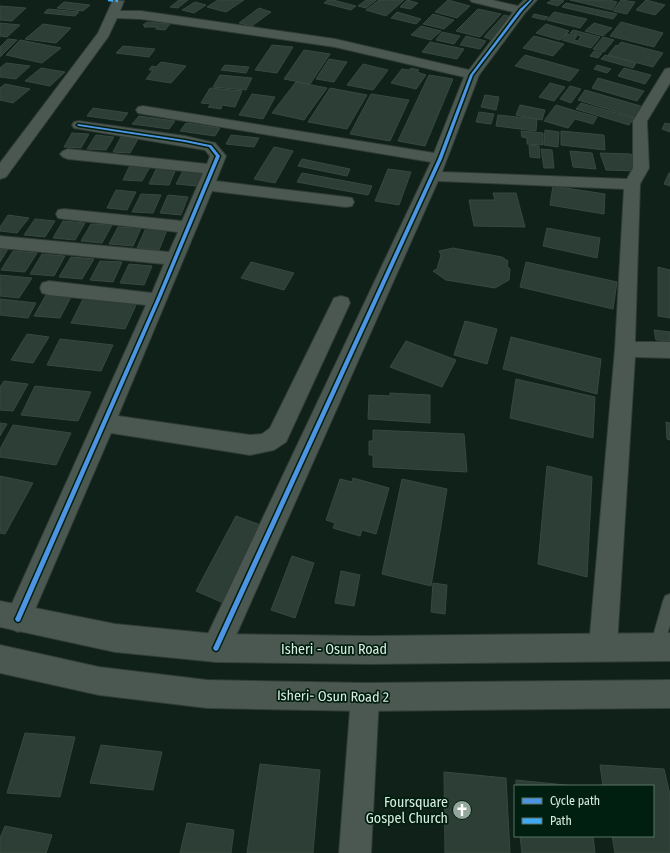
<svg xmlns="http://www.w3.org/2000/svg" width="670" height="853" font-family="'Fira Sans Condensed',sans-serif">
	<rect width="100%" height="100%" fill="#0f2118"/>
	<!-- building -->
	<g fill="#2c3e35" stroke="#394840">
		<path d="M179,0H188L178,8L170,7Z"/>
		<path d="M218,0H244L226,12L207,7Z"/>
		<path d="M328,0H333L356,6L351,10L324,3Z"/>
		<path d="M366,0H376L366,8L358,6Z"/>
		<path d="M379,0H404L386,16L366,10Z"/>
		<path d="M407,0L418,3L411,9L400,7Z"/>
		<path d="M448,0L470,6L457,18L435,12Z"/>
		<path d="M552,0H560L564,1L558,6L547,3Z"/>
		<path d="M570,0H609L617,2L612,10Z"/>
		<path d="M621,0L635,2L627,14L613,11Z"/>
		<path d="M646,0L665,5L655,15L636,10Z"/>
		<path d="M64,2L90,5L83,11L57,8Z"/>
		<path d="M195,2L206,5L194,13L182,10Z"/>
		<path d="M566,3L617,14L613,19L562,7Z"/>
		<path d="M0,6L26,8L12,21L0,20Z"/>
		<path d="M259,8L271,12L252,26L239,23Z"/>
		<path d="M48,9L79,12L75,16L44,13Z"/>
		<path d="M478,9L501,14L480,37L456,31Z"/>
		<path d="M397,12L421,19L416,24L391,18Z"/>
		<path d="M554,12L587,19L580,28L547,20Z"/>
		<path d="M433,14L454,20L444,29L423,24Z"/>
		<path d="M534,14L548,17L545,20L532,17Z"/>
		<path d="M504,15L512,17L492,40L484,37Z"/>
		<path d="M147,22L170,24L165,30L156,29L157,27H144L146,26L143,25Z"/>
		<path d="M621,22L663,33L654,47L610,36Z"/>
		<path d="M0,23L20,25L7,37L0,36Z"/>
		<path d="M594,23L612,28L603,36L585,31Z"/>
		<path d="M43,24L71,28L56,43L25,39Z"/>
		<path d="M546,24L569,31L560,40L536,33Z"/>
		<path d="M421,26L441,31L431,40L411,35Z"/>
		<path d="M573,30L600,37L591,48L562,40L567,34L577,36L574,40L578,41L581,36L570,33Z"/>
		<path d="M442,32L460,36L454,44L436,40Z"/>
		<path d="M466,36L486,41L480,49L460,45Z"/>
		<path d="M534,36L564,44L553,56L523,48Z"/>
		<path d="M603,37L614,40L604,52L593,49Z"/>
		<path d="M8,39L17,40L0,57V47Z"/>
		<path d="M20,40L61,48L42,63L6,55Z"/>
		<path d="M430,42L464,49L457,59L422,52Z"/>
		<path d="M621,42L663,53L653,67L608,55L616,45L618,46Z"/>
		<path d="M272,45L293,47L277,73L255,70Z"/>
		<path d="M123,46L155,49L149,57L116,53Z"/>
		<path d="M304,50L330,54L310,84L284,79Z"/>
		<path d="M594,51L602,53L598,58L590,56Z"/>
		<path d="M525,55L579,70L570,81L515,66Z"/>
		<path d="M605,55L636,63L633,68L601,59Z"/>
		<path d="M329,59L347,62L334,82L316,79Z"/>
		<path d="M161,62L186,66L171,83L146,79L153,70H149L152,66L156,67Z"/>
		<path d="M6,63L30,66L16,79L0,77V68Z"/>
		<path d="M363,64L388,70L373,90L347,85Z"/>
		<path d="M225,65L249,67L246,73L221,70Z"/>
		<path d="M597,65L611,69L607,73L594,69Z"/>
		<path d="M41,68L65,72L50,86L25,81Z"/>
		<path d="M411,68L419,70L417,72L426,75L416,89L391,83L402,69L409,70Z"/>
		<path d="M624,68L651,75L645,84L618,76Z"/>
		<path d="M220,75L252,78L246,90L213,87Z"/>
		<path d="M429,75L453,79L425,146L398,141Z"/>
		<path d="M598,78L644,91L637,101L592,88Z"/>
		<path d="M296,82L327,88L304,120L272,113Z"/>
		<path d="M550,83L565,87L554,101L539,97Z"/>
		<path d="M5,84L30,89L13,103L0,100V88Z"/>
		<path d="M570,86L581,89L571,103L560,99Z"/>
		<path d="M210,88L242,91L235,107L222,105L221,109L208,107L211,104L201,103Z"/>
		<path d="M330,88L367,95L347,129L308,122Z"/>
		<path d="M585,90L644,107L637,118L578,100Z"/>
		<path d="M252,94L275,97L263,119L239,115Z"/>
		<path d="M371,94L409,100L390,141L350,134Z"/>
		<path d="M485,95L499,97L496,110L481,107Z"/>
		<path d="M581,103L634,118L629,125L576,109Z"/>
		<path d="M520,105L545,110L542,120L516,115Z"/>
		<path d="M556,105L579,112L597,117L593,124L575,119L568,128L544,121Z"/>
		<path d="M93,108L128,113L122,121L87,116Z"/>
		<path d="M479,112L494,114L491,124L476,122Z"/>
		<path d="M498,115L537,119L536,131L496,126Z"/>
		<path d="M139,116L175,121L169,129L132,124Z"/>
		<path d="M186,123L220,128L215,136L180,131Z"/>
		<path d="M665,123L670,124V132L662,129Z"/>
		<path d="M545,130L559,132L558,147L544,145Z"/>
		<path d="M521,131L543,133V145L527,144V138L522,137Z"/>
		<path d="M561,131L604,135L605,150L561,145Z"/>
		<path d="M72,133L89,134L81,148L64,147Z"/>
		<path d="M96,135L114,137L106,150L87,149Z"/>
		<path d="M231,135L259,138L254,147L226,144Z"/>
		<path d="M121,137L138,139L130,153L113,152Z"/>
		<path d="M529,145L539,146L540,158L530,157Z"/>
		<path d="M274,147L293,151L275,183L254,179Z"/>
		<path d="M541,149L552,150L554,168H544Z"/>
		<path d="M570,151L592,153L596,169L573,167Z"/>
		<path d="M600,153L631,154L638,171L606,170Z"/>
		<path d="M302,159L350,169L347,176L298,166Z"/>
		<path d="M131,163L151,165L142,181L123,180Z"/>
		<path d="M157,167L176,169L169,185L149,184Z"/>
		<path d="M184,169L204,171L197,186L176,184Z"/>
		<path d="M388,169L411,172L399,205L375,201Z"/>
		<path d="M302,173L372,186L368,195L297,182Z"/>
		<path d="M669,173H670V186L664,184Z"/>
		<path d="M553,186L605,194L604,214L550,205Z"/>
		<path d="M116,190L136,192L127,210L107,208Z"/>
		<path d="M493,193H516L525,227L474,226L469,200H495Z"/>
		<path d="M141,194L161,195L153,213L132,212Z"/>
		<path d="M168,195L188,197L181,215L160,213Z"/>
		<path d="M8,215L29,218L17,233L0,231V227Z"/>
		<path d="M35,219L55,221L45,237L24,235Z"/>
		<path d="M63,221L85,223L75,240L53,238Z"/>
		<path d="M91,224L112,225L102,243L81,241Z"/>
		<path d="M118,227L141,228L133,246L109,244Z"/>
		<path d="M146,228L167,230L159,250L137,248Z"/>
		<path d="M547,228L600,238L597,258L543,246Z"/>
		<path d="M453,248L502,257L508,261L507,266L510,269L509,280L495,288L446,280L433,271L437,269L441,255L439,251Z"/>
		<path d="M0,249H8L0,262Z"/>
		<path d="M13,251L37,253L25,272L1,270Z"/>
		<path d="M42,254L65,256L54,276L30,274Z"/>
		<path d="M71,257L94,259L82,279L59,277Z"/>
		<path d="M100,261L122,262L113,282L90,280Z"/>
		<path d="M251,262L294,273L284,290L241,278Z"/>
		<path d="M526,262L617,282L613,309L520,287Z"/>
		<path d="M129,264L152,266L144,285L120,283Z"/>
		<path d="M658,267L670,270V318L658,316Z"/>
		<path d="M0,275L32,278L19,298L0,296Z"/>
		<path d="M47,293L72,295L60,318L34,316Z"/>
		<path d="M84,297L137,303L125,329L71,323Z"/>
		<path d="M0,299L36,303L28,318L0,315Z"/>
		<path d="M465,321L497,329L487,364L454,355Z"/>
		<path d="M654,330L670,332V341L656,340Z"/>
		<path d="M27,334L49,337L33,363L11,360Z"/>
		<path d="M511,337L601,359L597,394L503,369Z"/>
		<path d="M60,339L113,345L101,371L47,365Z"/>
		<path d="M406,341L456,360L442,387L390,367Z"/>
		<path d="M516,379L595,397L593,438L510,418Z"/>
		<path d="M4,381L28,384L13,411L0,410V387Z"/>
		<path d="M35,386L91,392L78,421L21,415Z"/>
		<path d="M390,393L430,395V423L368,419L369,395L390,396Z"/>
		<path d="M666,422L670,423V440L667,439Z"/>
		<path d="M0,423L7,424L0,436Z"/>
		<path d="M13,425L71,433L56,465L0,457V449Z"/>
		<path d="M373,430L464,434L467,472L373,467V455H369V441H373Z"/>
		<path d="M547,466L592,477L587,577L538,564Z"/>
		<path d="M0,476L33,483L5,534L0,533Z"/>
		<path d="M353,478L389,488L376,534L362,530L360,536L333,528L335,523L326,520L340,479L352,482Z"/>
		<path d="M402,479L447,489L431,586L382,574Z"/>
		<path d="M236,516L266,527L228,605L196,591Z"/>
		<path d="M292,556L314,563L295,618L271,610Z"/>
		<path d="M341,571L360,575L354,606L335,603Z"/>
		<path d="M433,583L447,585L445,614L431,612Z"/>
		<path d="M25,733L75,737L60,797L7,793Z"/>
		<path d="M101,745L162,752L153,790L90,783Z"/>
		<path d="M260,764L320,770L313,853H247Z"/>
		<path d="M600,765L664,769L670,795V853H615L612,836H653V786H603Z"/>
		<path d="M444,772L506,778L510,853H445Z"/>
		<path d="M516,780L575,786H516Z"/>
		<path d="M187,823L234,830L231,853H180Z"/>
		<path d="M5,826L52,835L46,853H0V838Z"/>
		<path d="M520,836H593L595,853H522Z"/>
	</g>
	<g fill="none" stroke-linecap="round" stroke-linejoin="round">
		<defs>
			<path id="lane" d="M670,594V625L662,652L657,654L652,652L650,647L663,601L665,596Z"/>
			<g id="street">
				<path d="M113,0L124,1L120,11H141L335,39L469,70L513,12L472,2L470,0H492L518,6L524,0H537L525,13L479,75L442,172L627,179L633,168V121L665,69L670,68V83L647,121L649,168L640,184L635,342H670V358L635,357L617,646L613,656L603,660L593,656L589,646L615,349L624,189L438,181L226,658L216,662L206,658L202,648L206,638L431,162L143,114L138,113L136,110L138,107L143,106L434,153L464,77L335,47L141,19L117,18L108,37L6,177L0,179V163L98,33Z"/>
				<path d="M79,121L185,136L215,143L226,156L216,181L346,197L352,198L354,202L352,206L346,207L212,191L118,416L250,435L262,434L270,428L334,298L341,296L348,298L350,303L286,442L274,450L250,455L111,433L27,628L18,632L9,628L5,619L146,305L49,295L42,293L40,288L42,283L49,281L152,293L164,264L0,248V236L169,252L178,232L64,219L58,218L56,214L58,210L64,209L182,221L203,173L68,159L63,157L60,154L63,151L68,149L207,164L210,156L205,150L74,128L72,125L74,122Z"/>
				<path d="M365,683L375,687L379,697L371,853H339L351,697L355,687Z"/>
			</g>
			<g id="secondary">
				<path d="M0,601L115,624L216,634L369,636L670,633V661L369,664L216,662L115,652L0,627Z"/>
				<path d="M0,645L99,667L207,680L365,683L670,680V708L365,711L207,708L99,695L0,673Z"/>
			</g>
		</defs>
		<!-- lane casing -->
		<use href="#lane" stroke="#303c35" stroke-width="2"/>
		<!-- street casing -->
		<use href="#street" stroke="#303c35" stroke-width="2"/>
		<!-- secondary casing -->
		<use href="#secondary" stroke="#303c35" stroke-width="2"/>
		<!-- lane -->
		<use href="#lane" fill="#4b5751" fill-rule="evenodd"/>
		<!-- street -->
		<use href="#street" fill="#4b5751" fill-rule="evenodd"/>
		<!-- secondary -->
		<use href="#secondary" fill="#4b5751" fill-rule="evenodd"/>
		<!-- quiet -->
		<path stroke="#3fa9f5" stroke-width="2.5" stroke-dasharray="5 2.5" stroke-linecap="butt" d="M108,0L118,1"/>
		<defs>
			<g id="cycleway">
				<path d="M530,0H532L522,11L473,75L442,159L218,650L216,651L214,650L213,648L214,646L438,159L470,75L520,9Z"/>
				<path d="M78,124L185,140L210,145H211L220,156L160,300L20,621L18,622L16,621L15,619L16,617L156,300L216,156L209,147L185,142L79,126L77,125Z"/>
			</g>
		</defs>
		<!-- cycleway casing -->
		<use href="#cycleway" stroke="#001f10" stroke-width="3"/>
		<!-- cycleway -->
		<use href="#cycleway" fill="#4d94e3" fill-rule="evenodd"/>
	</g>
	<!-- icons -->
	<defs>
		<symbol id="church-disc" viewBox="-11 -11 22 22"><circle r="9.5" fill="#94a69c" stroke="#001f10"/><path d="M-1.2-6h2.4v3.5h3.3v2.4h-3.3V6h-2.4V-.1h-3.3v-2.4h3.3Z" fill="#fff"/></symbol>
	</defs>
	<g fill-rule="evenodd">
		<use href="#church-disc" x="451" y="799" width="22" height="22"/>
	</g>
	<g text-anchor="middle" stroke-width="3.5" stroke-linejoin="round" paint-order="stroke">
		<!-- near-street labels -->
		<g font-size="14" fill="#dceee3" stroke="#001f10">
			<text x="334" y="654">Isheri - Osun Road</text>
			<text transform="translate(333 696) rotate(1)" y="5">Isheri- Osun Road 2</text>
		</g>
		<!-- near-poi labels -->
		<g font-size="14" fill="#dceee3" stroke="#001f10" text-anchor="end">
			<text x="448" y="807">Foursquare<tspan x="448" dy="16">Gospel Church</tspan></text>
		</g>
	</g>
	<!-- legend -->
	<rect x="514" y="785" width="140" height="52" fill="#001f10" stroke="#587264"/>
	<rect x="522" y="798" width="20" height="6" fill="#4d94e3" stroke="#587264"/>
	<text x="550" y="805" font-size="12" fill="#dceee3">Cycle path</text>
	<rect x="522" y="818" width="20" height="6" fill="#3fa9f5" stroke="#587264"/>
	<text x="550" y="825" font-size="12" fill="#dceee3">Path</text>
</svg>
